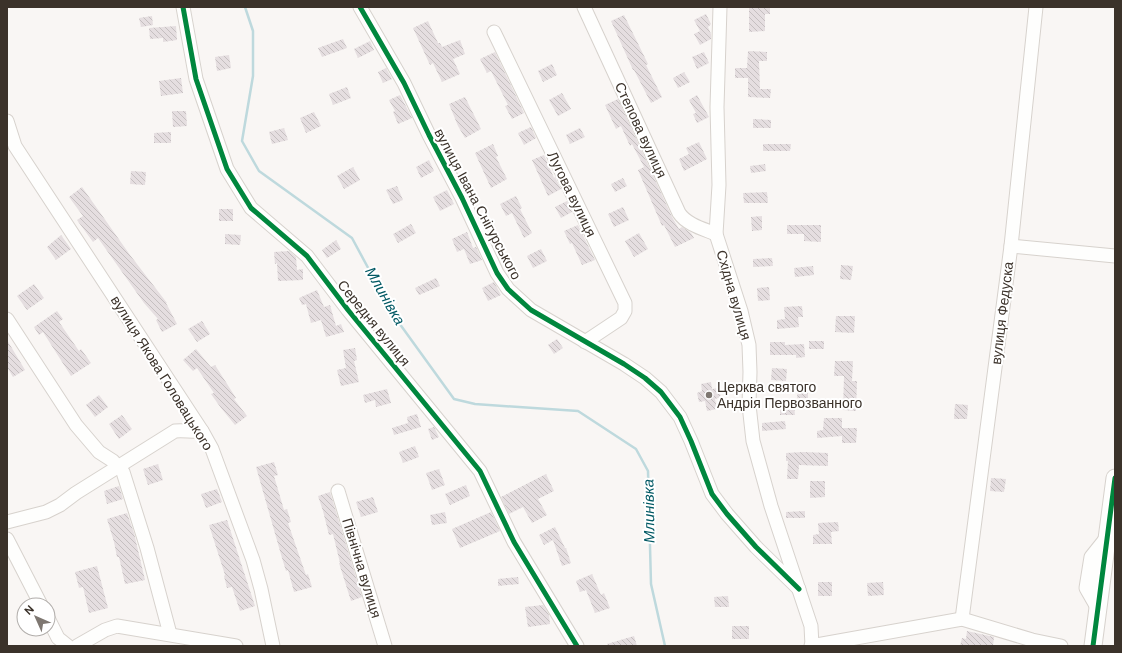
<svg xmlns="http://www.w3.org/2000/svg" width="1122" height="653" font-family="'DM Sans',sans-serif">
	<defs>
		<pattern id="building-back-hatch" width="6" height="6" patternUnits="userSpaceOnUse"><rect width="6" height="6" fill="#e5dee0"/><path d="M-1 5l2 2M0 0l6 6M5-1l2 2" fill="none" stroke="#c5bfc0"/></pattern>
	</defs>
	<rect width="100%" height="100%" fill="#f9f6f4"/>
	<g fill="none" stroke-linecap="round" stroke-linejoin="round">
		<!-- stream -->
		<path stroke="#bed9dd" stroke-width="2.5" d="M245,7L253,31V76L242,141L259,171L352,238L394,316L454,399L475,404L578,411L636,449L648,471L651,584L665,646"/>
	</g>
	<!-- building -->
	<g fill="url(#building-back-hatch)">
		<path d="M749,7H770V14H765V31L749,32Z"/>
		<path d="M706,14L711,24L708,27L711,34V39L700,45L694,34L700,31L694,20Z"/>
		<path d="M624,15L648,64L646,65L662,97L651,103L634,70H633L611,21Z"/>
		<path d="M152,16L153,25L141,27L139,18Z"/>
		<path d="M428,21L438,43H440L442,47L460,40L465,54L453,59L460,74L442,82L433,63L430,65L413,28Z"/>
		<path d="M176,26L177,40L163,42V38L150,39L149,28Z"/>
		<path d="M343,39L347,48L322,57L318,48Z"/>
		<path d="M370,41L374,50L358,58L354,49Z"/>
		<path d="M748,51L767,52V61H759L760,89H771L770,98L748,97V78H735V68H747Z"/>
		<path d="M495,52L524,113L512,119L505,106L508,105L491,71L487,73L480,59Z"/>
		<path d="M704,52L709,63L697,69L692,57Z"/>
		<path d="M229,55L231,68L217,71L215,57Z"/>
		<path d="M552,64L557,75L543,82L538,71Z"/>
		<path d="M386,68L392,79L383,83L378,72Z"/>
		<path d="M684,72L690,82L678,88L673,78Z"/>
		<path d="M181,78L183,93L161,96L159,81Z"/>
		<path d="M347,87L351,98L333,105L329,94Z"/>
		<path d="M562,93L571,109L558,116L549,100Z"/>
		<path d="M400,95L412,118L398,124L393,112L395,111L389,100Z"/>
		<path d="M697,95L709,117L697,123L693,114L696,113L689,100Z"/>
		<path d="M465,97L481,129L465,138L458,126L449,104Z"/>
		<path d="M618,99L672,217L679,229L682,227L691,233L694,238L675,247L664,225L662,226L638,170L644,167L632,144L630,146L621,126L616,129L605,105Z"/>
		<path d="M172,111H186L187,126L173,127Z"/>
		<path d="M314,112L321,126L306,133L300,118Z"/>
		<path d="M753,119L771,120V128H753Z"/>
		<path d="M531,127L536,138L524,145L518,133Z"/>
		<path d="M284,128L288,140L272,144L269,132Z"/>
		<path d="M580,128L585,137L570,144L566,135Z"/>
		<path d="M171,132V143H154V133Z"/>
		<path d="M699,142L707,159L684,171L679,159L689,154L686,148Z"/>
		<path d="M493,144L498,156L496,157L507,179L491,188L475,153Z"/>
		<path d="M763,144H791L790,151H763Z"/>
		<path d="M544,155L554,178L555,177L561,189L548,196L532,160Z"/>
		<path d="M429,160L434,171L421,178L416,167Z"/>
		<path d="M765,164L766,171L751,173L750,166Z"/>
		<path d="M353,167L360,180L344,189L337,176Z"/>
		<path d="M131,171L146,172L145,185L130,184Z"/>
		<path d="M623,178L627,186L615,192L611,184Z"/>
		<path d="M397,186L403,200L393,204L386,190Z"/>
		<path d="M82,187L130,255L167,303H166L177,324L162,332L156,320L158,319L144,303L98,238L93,242L77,220L83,216L69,197Z"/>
		<path d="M447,190L454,204L440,211L433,197Z"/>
		<path d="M767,192L768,203H744L743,193Z"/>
		<path d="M516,196L522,208L520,209L532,233L524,238L512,213L506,216L500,204Z"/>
		<path d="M567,201L572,212L561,218L555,207Z"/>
		<path d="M623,207L629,220L614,227L608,214Z"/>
		<rect x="219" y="209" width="14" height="12"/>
		<path d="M762,216V230L752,231L751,217Z"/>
		<path d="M411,224L416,233L398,243L393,234Z"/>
		<path d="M578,225L595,260L582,265L572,243L570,244L564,231Z"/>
		<path d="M787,225H821V242L804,241V234H787Z"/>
		<path d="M467,232L473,248L476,247L482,260L470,264L464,249L457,252L452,239Z"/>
		<path d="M639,233L648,249L634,257L625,241Z"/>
		<path d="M225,234L241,235L240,245L225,244Z"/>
		<path d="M61,235L71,249L56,260L47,247Z"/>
		<path d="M336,240L341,249L327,258L322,250Z"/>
		<path d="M541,249L547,261L533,268L527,256Z"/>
		<path d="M289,251L296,257L297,270L303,269V280L278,281L277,263L275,264L274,252Z"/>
		<path d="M772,258L773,266L753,267V259Z"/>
		<path d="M841,265L853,266L851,280L840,279Z"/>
		<path d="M813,266L814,275L795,277L794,268Z"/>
		<path d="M436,278L440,286L419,295L415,288Z"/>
		<path d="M494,282L501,295L488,301L482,288Z"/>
		<path d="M34,284L44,298L27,310L17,296Z"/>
		<path d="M769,287L770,300L758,301L757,288Z"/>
		<path d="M317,290L324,307L330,305L336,326L341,324L344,332L326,337L321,320L311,323L306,304L302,305L299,298Z"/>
		<path d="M802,306L803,317H798L799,327L777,329V320L785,319L784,307Z"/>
		<path d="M57,311L63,319L59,322L79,351L81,349L91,363L71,376L43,332L39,335L34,327Z"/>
		<path d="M836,316H855L854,333L835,332Z"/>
		<path d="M202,321L210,334L197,342L188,329Z"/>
		<path d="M557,339L563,348L554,354L548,345Z"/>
		<path d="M7,340L25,370L13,377L7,367Z"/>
		<rect x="809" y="341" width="15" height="8"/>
		<path d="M770,342H785V345L804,344L805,357L796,358V355H770Z"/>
		<path d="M355,348L357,360L354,361L359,382L341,386L337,370L346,368L343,350Z"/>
		<path d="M196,349L211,367L215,365L236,398L234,399L247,416L235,425L221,408L211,394L214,393L197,368L193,371L183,360Z"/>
		<path d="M835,361H853L852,381H857L856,411L843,410L844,376H834Z"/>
		<path d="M772,368L787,369L786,381L771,380Z"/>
		<path d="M711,382L712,389L718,388L721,397L715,399L717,409L707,411L705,401L699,402L697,393L702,391L701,384Z"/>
		<path d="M798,387H808V398H797Z"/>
		<path d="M387,389L391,403L376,407L375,400L365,403L363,395Z"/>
		<path d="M99,395L108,407L95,417L86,405Z"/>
		<path d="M955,404L968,405L967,419H954Z"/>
		<path d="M780,406H794L795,415H780Z"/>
		<path d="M417,414L421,427L394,435L392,428L408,423L407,417Z"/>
		<path d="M122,415L132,429L119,439L109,424Z"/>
		<path d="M824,418H842V428H857L856,443H842V436L817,438V431L823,430Z"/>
		<path d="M785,421L786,429L762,431V423Z"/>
		<path d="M434,427L439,437L432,440L428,429Z"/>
		<path d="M415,446L419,457L403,463L399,452Z"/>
		<path d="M803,452L828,453V466L799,465L798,479H787L788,461H786V453Z"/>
		<path d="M274,462L278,475L274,476L284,510L287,509L291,522L288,523L298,552L306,575L308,574L312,587L294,592L288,570L286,571L282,558L256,467Z"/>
		<path d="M158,464L163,480L148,485L143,469Z"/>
		<path d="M439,469L445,485L432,490L426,473Z"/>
		<path d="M546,474L554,491L538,499L547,515L532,523L523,507L509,514L501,497Z"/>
		<path d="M991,478L1006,479L1004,492L990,491Z"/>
		<path d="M810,481H825V497L810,498Z"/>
		<path d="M466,485L470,496L450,505L445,494Z"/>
		<path d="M119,486L123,499L107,504L104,491Z"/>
		<path d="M217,489L222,502L206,508L201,494Z"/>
		<path d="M330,492L362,597L351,601L339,563H340L333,534L329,535L323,511L318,496Z"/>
		<path d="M373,497L378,512L361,517L356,502Z"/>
		<path d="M805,511V518H786V512Z"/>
		<path d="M445,512L447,523L432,525L430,515Z"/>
		<path d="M491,512L500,531L460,548L452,529Z"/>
		<path d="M127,513L134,533L145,580L125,584L119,557H117L114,542L107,519Z"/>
		<path d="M227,520L255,606L240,611L232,587L227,588L224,576L225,575L209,525Z"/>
		<path d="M838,522L839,531L831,532L832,544H813V535L819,534L818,523Z"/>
		<path d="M555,527L565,548H566L571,563L562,566L553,540L544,545L539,535Z"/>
		<path d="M97,566L108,608L89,613L83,587L79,588L75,572Z"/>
		<path d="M592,574L601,595L604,593L610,608L595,613L586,590L580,592L576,581Z"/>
		<path d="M518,577L519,584L498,586V579Z"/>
		<rect x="818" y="582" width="14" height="14"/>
		<path d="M883,582L884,595L868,596L867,583Z"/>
		<path d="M728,596L729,607H715L714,597Z"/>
		<path d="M543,605L549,615L550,624L528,627L525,607Z"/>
		<rect x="732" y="626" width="17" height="13"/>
		<path d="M967,631L994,637L993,646H960L962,638L966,639Z"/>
		<path d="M634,636L637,646H608L607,644Z"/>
	</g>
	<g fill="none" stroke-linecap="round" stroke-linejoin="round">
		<defs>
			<g id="minor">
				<path d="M183,7L196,79L227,169L251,208L307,256L348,310L480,471L514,542L577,646"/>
				<path d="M360,7L404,83L429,135L462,198L497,273L508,289L531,310L624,364L645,378L661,392L680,417L691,441L712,494L727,514L756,547L799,589"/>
				<path d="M584,7L679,213C687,225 704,229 716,234"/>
				<path d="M720,7L717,107L719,185L716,234L741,311L749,345L750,372L749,405L753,441L771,506L811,626L812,646"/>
				<path d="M494,32L625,303V311L621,318L585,342"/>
				<path d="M7,121L15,146L202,431L212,449L253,560L261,589L273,646"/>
				<path d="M1011,246L1115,256"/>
				<path d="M7,319L76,425L99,452L113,461L123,472L147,548L170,634"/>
				<path d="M338,491L385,646"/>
				<path d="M7,522L46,512L60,505L76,493L175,431C184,430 192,432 202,431"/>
				<path d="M7,539L41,605"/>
				<path d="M1098,609L1086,588L1091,557L1107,537"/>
				<path d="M48,618L58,638L68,646"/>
				<path d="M962,619L1011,246L1036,7"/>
				<path d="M77,646L105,630L117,626L236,646"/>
				<path d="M811,646L962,619L1032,640L1061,646"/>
			</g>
			<path id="major" d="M1093,646L1115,478"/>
		</defs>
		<!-- minor casing -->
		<use href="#minor" stroke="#d7d2cd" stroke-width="15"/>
		<!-- major casing -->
		<use href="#major" stroke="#d7d2cd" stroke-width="19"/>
		<!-- minor -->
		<use href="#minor" stroke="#fefefd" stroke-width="13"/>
		<!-- major -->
		<use href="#major" stroke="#fefefd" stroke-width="17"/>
		<defs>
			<g id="cycleway">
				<path d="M183,7L196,79L227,169L251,208L307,256L348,310L480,471L514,542L577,646"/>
				<path d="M360,7L404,83L429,135L462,198L497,273L508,289L531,310L624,364L645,378L661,392L680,417L691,441L712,494L727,514L756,547L799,589"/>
				<path d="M1093,646L1115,478"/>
			</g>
		</defs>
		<!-- cycleway casing -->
		<use href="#cycleway" stroke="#fff" stroke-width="8"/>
		<!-- cycleway -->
		<use href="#cycleway" stroke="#00873e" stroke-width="5"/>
	</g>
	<!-- markers -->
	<circle fill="#7e7771" stroke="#fff" stroke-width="1.5" cx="709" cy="395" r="4"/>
	<g text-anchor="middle" stroke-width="4" stroke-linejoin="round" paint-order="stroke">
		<!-- street labels -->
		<g font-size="14" fill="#3b322a" stroke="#fff">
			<text transform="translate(641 130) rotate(65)" y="5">Степова вулиця</text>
			<text transform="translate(572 194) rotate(64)" y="5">Лугова вулиця</text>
			<text transform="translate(478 204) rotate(62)" y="5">вулиця Івана Снігурського</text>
			<text transform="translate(734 295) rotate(74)" y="5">Східна вулиця</text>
			<text transform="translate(1002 313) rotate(-83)" y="5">вулиця Федуска</text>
			<text transform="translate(374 323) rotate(51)" y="5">Середня вулиця</text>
			<text transform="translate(162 373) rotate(58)" y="5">вулиця Якова Головацького</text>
			<text transform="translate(362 568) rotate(73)" y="5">Північна вулиця</text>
		</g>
		<!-- poi labels -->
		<g font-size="14" fill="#3b322a" stroke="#fff" text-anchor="start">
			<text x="717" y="392">Церква святого<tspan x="717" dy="16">Андрія Первозванного</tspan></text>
		</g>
		<!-- water labels -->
		<g font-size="15" font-style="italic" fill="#005863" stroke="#fff">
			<text transform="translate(385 296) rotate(60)" y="5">Млинівка</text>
			<text transform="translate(649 511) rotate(-91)" y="5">Млинівка</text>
		</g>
	</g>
	<!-- border -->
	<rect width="1122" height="653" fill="none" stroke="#3b322a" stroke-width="16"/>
	<!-- north arrow -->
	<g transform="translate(36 617) rotate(315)"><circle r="19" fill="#ffffff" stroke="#b1adaa"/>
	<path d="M0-3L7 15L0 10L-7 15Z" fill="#7e7771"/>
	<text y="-6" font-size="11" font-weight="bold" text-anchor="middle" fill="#3b322a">N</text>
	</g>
</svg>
